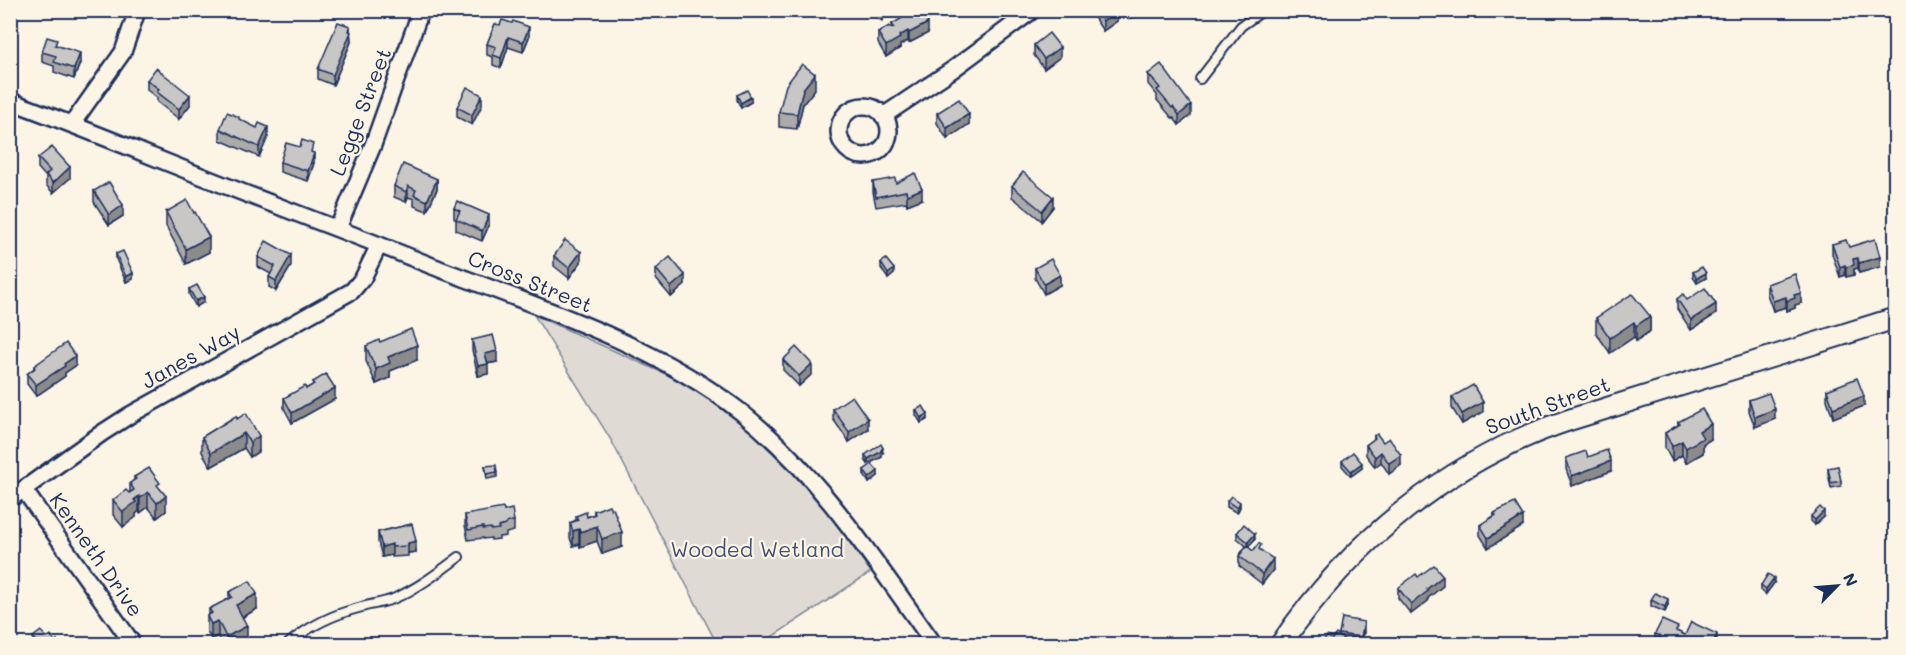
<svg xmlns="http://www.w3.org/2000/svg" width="1906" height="655" font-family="Mali,sans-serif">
	<rect width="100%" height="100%" fill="#fcf5e5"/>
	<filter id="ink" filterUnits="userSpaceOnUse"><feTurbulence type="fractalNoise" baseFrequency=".0167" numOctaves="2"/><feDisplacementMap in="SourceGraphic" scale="12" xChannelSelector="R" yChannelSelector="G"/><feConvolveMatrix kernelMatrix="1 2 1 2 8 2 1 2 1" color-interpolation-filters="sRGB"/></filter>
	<g filter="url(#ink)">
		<!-- green -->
		<path fill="#dfdbd4" stroke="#7d8599" stroke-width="1.5" d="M534,315L688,384L770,445L826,510L871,572L761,644H717L611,440Z"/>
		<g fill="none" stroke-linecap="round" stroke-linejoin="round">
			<defs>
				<g id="service">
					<path d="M1200,79L1241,26L1264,10"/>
					<path d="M288,644C310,625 334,614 362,607C372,604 383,603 393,599C417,589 439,572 459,557"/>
				</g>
				<g id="minor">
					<path d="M10,101C100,134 188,172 278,206C329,226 381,245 432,266C533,305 655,344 741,412C820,475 876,563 934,644"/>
					<circle cx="864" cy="131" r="25"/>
					<path d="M883,116L952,70L1033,10"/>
					<path d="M72,124L123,52L136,14"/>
					<path d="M338,228L373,145L421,10"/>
					<path d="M24,490L133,644"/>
					<path d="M10,499L102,433L130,415L352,291L363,278L379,245"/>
				</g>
				<path id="tertiary" d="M1281,644C1350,542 1451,459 1569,420L1896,318"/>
			</defs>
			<!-- service casing -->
			<use href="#service" stroke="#1b2f5e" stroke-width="12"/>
			<!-- minor casing -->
			<use href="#minor" stroke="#1b2f5e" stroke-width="20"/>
			<!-- tertiary casing -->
			<use href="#tertiary" stroke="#1b2f5e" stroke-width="24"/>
			<!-- service -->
			<use href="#service" stroke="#fcf5e5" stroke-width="8"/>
			<!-- minor -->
			<use href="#minor" stroke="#fcf5e5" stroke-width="15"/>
			<!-- tertiary -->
			<use href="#tertiary" stroke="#fcf5e5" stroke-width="20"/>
		</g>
		<!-- wall -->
		<g fill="#acabaa" stroke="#1b2f5e" stroke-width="1.5">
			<path d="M886,10V13L882,21L874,16V11Z"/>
			<path d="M1093,10H1139V12L1129,19L1124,11L1117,17V21L1103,31L1093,16Z"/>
			<path d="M495,24L529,37L523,52L508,47L501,68L493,65V57L487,55V44Z"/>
			<path d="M892,24L928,33L909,43L908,41L900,45V48L886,57L878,43V33L892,27Z"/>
			<path d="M350,32L351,42L333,85L318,79V69Z"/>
			<path d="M57,45L80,63L74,79L54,72V66L42,62V52Z"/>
			<path d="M1034,45L1060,57L1044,69L1034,55Z"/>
			<path d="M1148,74L1191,115L1179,125L1173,117L1172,118L1157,100V95L1148,84Z"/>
			<path d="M147,80L190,105L179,119L157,102V98L147,90Z"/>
			<path d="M815,89L803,104L797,129L779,127V112Z"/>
			<path d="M737,95L751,102L741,108L737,100Z"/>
			<path d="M482,105L472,125L457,117V107Z"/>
			<path d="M937,113L969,124L947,139L937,123Z"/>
			<path d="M239,120L268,137L259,157L220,140V129Z"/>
			<path d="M313,153L314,163L308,181L280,172V162Z"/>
			<path d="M38,158L70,178L53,193L46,185V177L38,168Z"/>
			<path d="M437,179V189L427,211L414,206V199L408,197L406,202L394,197V186Z"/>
			<path d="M873,182L896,183L922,199L907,205L906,202L876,207L873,192Z"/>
			<path d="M1012,186L1053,207L1042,221L1012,197Z"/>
			<path d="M94,191L123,216L109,225L94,202Z"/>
			<path d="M454,208L489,225L482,241L456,230V220L454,218Z"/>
			<path d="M166,212L209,252L186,264L166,226Z"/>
			<path d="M1832,244L1849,247L1880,267L1859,273L1858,268L1854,269V275L1846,277L1845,275L1840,277L1832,254Z"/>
			<path d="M116,254L133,279L126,282L116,259Z"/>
			<path d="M554,256L581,262L569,278L554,266Z"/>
			<path d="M258,257L291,266L276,291L269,287V277L271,274L258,267Z"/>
			<path d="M881,263L894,274L888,279L881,268Z"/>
			<path d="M1035,268L1060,285L1044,294L1035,278Z"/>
			<path d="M656,269L685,285L671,297L656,279Z"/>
			<path d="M1693,272L1706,278L1697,283L1693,277Z"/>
			<path d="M1767,284L1801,303L1795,305V308L1787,311L1786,307L1773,311L1767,294Z"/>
			<path d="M189,289L204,302L196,307L189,294Z"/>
			<path d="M1677,299L1716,314L1691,330L1677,309Z"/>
			<path d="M1650,316V331L1636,341L1634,337L1610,353L1596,333V318Z"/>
			<path d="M472,340L497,362L487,364L488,374L478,376L472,350Z"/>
			<path d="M380,342L417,360L390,371V378L376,384L366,361V346Z"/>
			<path d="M783,360L812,374L799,386L783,370Z"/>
			<path d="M34,366H75L65,373V376L36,396L27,384V374L34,368Z"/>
			<path d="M313,382L335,399L292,423L284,408V398L306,389L313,385Z"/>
			<path d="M1827,390L1864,406L1833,418L1827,400Z"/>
			<path d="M1452,397L1483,412L1462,424L1452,408Z"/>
			<path d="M1749,400L1775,419L1755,427L1749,411Z"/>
			<path d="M833,409L868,429L849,442L833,419Z"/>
			<path d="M916,410L928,419L921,423L916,415Z"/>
			<path d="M236,416L259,451L250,457L244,448L211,467L202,452V437Z"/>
			<path d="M1678,422L1711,439L1703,444V453L1686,463L1682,455L1672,461L1665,448V433L1678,425Z"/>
			<path d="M1374,436L1401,465L1389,474L1381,462L1375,467L1366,455V445L1374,439Z"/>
			<path d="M883,453L882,454V457L868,464L865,460V455Z"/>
			<path d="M1588,457L1611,471L1572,486L1566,469V458Z"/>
			<path d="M1342,461L1362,468L1351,476L1342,466Z"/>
			<path d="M485,466L497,472V477L487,479Z"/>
			<path d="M1828,468L1841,481V486L1831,488L1828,473Z"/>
			<path d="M864,470L878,476L869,483L864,475Z"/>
			<path d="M134,477L160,490L166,511L157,518L148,507L140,513L139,511L136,514V517L123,527L113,515V500L130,493V483L134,480Z"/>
			<path d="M1227,501L1240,507L1237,513L1227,507Z"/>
			<path d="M504,511L514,521V531L506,533V536L499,537V539L491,540V538L483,539V538L468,540L465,525V515Z"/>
			<path d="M594,511L622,547L602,554L597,541L580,547L579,544L573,546L570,538V523L576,520V516L587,517L594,514Z"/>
			<path d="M1494,513L1523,526L1488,548L1480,535V525L1494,516Z"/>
			<path d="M1811,516L1824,517L1815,525L1811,521Z"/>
			<path d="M412,524L416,552L408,553V556L392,557V555L382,557L378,542V532Z"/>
			<path d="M1237,533L1255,539L1248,547L1253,551L1261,550L1273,570L1262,584L1239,566V556L1246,546L1237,538Z"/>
			<path d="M1774,583L1766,594L1761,591V585Z"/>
			<path d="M1443,586L1428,598V601L1411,614L1398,598V588Z"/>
			<path d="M229,592L257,609L243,617L247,641L241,645H222L218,636L211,639L207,631V616L209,615V609L229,599Z"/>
			<path d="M1651,600L1668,605L1665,612L1651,606Z"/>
			<path d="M1364,632L1362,645H1317L1339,636V634Z"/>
			<path d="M1678,632L1685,635L1717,645H1655V634Z"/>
			<path d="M33,637L55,642L59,645H33Z"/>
		</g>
		<!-- shaded-wall -->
		<g fill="#8c8b8b" stroke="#1b2f5e" stroke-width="1.5">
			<path d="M885,10H886V13L882,21V16Z"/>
			<path d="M1115,10H1124V11L1117,17V21L1103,31V21Z"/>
			<path d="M1129,10H1139V12L1129,19Z"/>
			<path d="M928,23V33L909,43V33Z"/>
			<path d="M350,26L351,42L333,85V75Z"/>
			<path d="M529,27V37L523,52V42Z"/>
			<path d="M908,31V41L900,45V48L886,57V46L899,36Z"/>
			<path d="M508,37V47L501,68V58Z"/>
			<path d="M1060,47V57L1044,69V59Z"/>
			<path d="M80,53V63L74,79V69Z"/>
			<path d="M815,74V89L803,104L797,129V114L803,89Z"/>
			<path d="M190,95V105L179,119V109Z"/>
			<path d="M482,95V105L472,125V115Z"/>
			<path d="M751,97V102L741,108V103Z"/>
			<path d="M1191,105V115L1179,125V115Z"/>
			<path d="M969,114V124L947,139V128Z"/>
			<path d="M268,127V137L259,157V147Z"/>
			<path d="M314,153V163L308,181V171Z"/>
			<path d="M70,167V178L53,193V183Z"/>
			<path d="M437,179V189L427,211V201Z"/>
			<path d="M408,186V197L406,202V192Z"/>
			<path d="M922,189V199L907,205V195Z"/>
			<path d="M1053,197V207L1042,221V211Z"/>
			<path d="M123,205V216L109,225V215Z"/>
			<path d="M489,215V225L482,241V231Z"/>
			<path d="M209,237V252L186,264V249Z"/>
			<path d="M581,252V262L569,278V268Z"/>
			<path d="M291,255V266L276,291V281Z"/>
			<path d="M1880,257V267L1859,273V263Z"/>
			<path d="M1858,258V268L1854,269V275L1846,277V267L1853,259Z"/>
			<path d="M1845,265V275L1840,277V267Z"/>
			<path d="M894,269V274L888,279V274Z"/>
			<path d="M133,273V279L126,282V277Z"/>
			<path d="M1706,273V278L1697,283V278Z"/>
			<path d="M685,275V285L671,297V287Z"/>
			<path d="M1060,275V285L1044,294V284Z"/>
			<path d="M1801,293V303L1795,305V308L1787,311V301L1794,295Z"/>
			<path d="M204,297V302L196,307V301Z"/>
			<path d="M1786,297V307L1773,311V301Z"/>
			<path d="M1716,304V314L1691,330V320Z"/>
			<path d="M1650,316V331L1636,341V326Z"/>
			<path d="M1634,322V337L1610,353V338Z"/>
			<path d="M417,345V360L390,371V378L376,384V369L388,357Z"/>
			<path d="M497,351V362L485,364V354Z"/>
			<path d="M75,356V366L65,373V376L36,396V385Z"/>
			<path d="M488,364V374L478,376V366Z"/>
			<path d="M812,364V374L799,386V376Z"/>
			<path d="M335,388V399L292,423V413Z"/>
			<path d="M1864,396V406L1833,418V408Z"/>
			<path d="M1483,402V412L1462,424V414Z"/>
			<path d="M1775,409V419L1755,427V417Z"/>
			<path d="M928,414V419L921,423V418Z"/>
			<path d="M868,419V429L849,442V432Z"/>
			<path d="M1711,424V439L1703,444V453L1686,463V448L1699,431Z"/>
			<path d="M244,433V448L211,467V453Z"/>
			<path d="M259,436V451L250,457V442Z"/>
			<path d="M1682,441V455L1672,461V446Z"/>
			<path d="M883,448L882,457L868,464V459Z"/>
			<path d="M1381,452V462L1375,467V457Z"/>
			<path d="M1401,455V465L1389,474V463Z"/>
			<path d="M1611,461V471L1572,486V476Z"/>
			<path d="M1362,463V468L1351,476V471Z"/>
			<path d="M878,471V476L869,483V478Z"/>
			<path d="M148,492V507L140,513V498Z"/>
			<path d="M139,496V511L136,514V517L123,527V512Z"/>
			<path d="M166,496V511L157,518V503Z"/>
			<path d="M1240,502V507L1237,513V508Z"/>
			<path d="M1824,511V517L1815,525V520Z"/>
			<path d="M1523,516V526L1488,548V538Z"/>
			<path d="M597,526V541L580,547V532Z"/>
			<path d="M579,529V544L573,546V531Z"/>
			<path d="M622,532V547L602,554V539Z"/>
			<path d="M1255,534V539L1248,547V542Z"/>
			<path d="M416,541V552L408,553V543Z"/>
			<path d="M392,544V555L382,557V547Z"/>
			<path d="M1273,559V570L1262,584V574Z"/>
			<path d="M1443,576V586L1428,598V601L1411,614V604L1427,589Z"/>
			<path d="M1774,578V583L1766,594V589Z"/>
			<path d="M257,594V609L236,620V605Z"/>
			<path d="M1668,599V605L1665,612V607Z"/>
			<path d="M218,621V636L211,639V624Z"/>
			<path d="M1364,622V632L1361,645V637Z"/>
			<path d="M247,626V641L241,645H226V637Z"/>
			<path d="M1717,634V645H1712Z"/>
		</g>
		<!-- building -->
		<g fill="#c8c7c6" stroke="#1b2f5e" stroke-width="1.5">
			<path d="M874,10H885L882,16L874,11Z"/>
			<path d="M916,10H921L928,23L909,33L908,31L899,36L900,38L886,46L878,33L889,26L891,28L894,27L892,24Z"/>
			<path d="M1096,10H1117V11L1103,21Z"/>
			<path d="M502,20L512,23L513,21L529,27L523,42L508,37L501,58L493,55L496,47L487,44L495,24L500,25Z"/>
			<path d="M338,22L350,26L349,31L351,32L333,75L318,69Z"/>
			<path d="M1049,33L1060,47L1044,59L1034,45Z"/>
			<path d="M47,37L57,40L55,45L80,53L74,69L54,62L56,56L42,52Z"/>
			<path d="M802,64L815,74L803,89L797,114L779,112L786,85Z"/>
			<path d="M1161,64L1191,105L1179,115L1173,107L1172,108L1157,90L1160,88L1148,74Z"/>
			<path d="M156,68L190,95L179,109L157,92L159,89L147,80Z"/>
			<path d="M467,87L482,95L472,115L457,107Z"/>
			<path d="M747,90L751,97L741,103L737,95Z"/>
			<path d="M959,99L969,114L947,128L937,113Z"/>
			<path d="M227,112L239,117V119L257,128L259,123L268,127L259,147L220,129Z"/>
			<path d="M302,140L313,144L311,152L314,153L308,171L280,162L286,143L300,147Z"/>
			<path d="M52,147L70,167L53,183L46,175L50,171L38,158Z"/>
			<path d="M403,164L437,179L427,201L414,195L416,190L408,186L406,192L394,186Z"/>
			<path d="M1023,172L1053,197L1042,211L1012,186Z"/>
			<path d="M915,173L922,189L907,195L906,191L876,197L873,182L895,178L896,183Z"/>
			<path d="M109,182L123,205L109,215L94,191Z"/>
			<path d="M187,200L194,213L195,212L209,237L186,249L166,212Z"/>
			<path d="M457,201L489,215L482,231L456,219L460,211L454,208Z"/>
			<path d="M1875,239L1880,257L1859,263L1858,258L1853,259L1854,265L1846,267L1845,265L1840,267L1832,244L1846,240L1849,247Z"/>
			<path d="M565,240L581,252L569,268L554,256Z"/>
			<path d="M266,241L291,255L276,281L269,277L275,266L258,257Z"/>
			<path d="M123,251L133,273L126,277L116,254Z"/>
			<path d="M670,257L685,275L671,287L656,269Z"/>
			<path d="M886,259L894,269L888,274L881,263Z"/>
			<path d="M1051,259L1060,275L1044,284L1035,268Z"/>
			<path d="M1702,267L1706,273L1697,278L1693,272Z"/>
			<path d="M1795,274L1801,293L1794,295L1795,298L1787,301L1786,297L1773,301L1767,284Z"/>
			<path d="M197,285L204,297L196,301L189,289Z"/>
			<path d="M1705,288L1716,304L1691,320L1677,299L1683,294L1687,300Z"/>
			<path d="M1632,294L1650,316L1636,326L1634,322L1610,338L1596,318Z"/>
			<path d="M411,329L417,345L388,357L390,363L376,369L366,346L379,340L380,342Z"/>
			<path d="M493,335L497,351L485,354L488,364L478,366L472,340Z"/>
			<path d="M66,343L75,356L64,364L65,366L36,385L27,374L35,368L34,366Z"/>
			<path d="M796,347L812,364L799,376L783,360Z"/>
			<path d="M326,374L335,388L292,413L284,398L305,386L306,389L314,384L313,382Z"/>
			<path d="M1857,378L1864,396L1833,408L1827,390Z"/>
			<path d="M1473,385L1483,402L1462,414L1452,397Z"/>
			<path d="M1769,393L1775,409L1755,417L1749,400Z"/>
			<path d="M852,396L868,419L849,432L833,409Z"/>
			<path d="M923,406L928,414L921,418L916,410Z"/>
			<path d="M1702,409L1711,424L1699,431L1703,438L1686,448L1682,441L1672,446L1665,433L1680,424L1678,422Z"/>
			<path d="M246,413L259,436L250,442L244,433L211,453L202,437L236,416L237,419Z"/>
			<path d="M1377,434L1383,442L1389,438L1401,455L1389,463L1381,452L1375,457L1366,445L1375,438L1374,436Z"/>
			<path d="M881,444L883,448L881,450L882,451L868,459L865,455Z"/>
			<path d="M1607,450L1611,461L1572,476L1566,458L1586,451L1588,457Z"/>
			<path d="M1353,452L1362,463L1351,471L1342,461Z"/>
			<path d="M872,464L878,471L869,478L864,470Z"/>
			<path d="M496,465L497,472L487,474L485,466Z"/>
			<path d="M1838,466L1841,481L1831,483L1828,468Z"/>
			<path d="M149,468L160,483L157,485L166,496L157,503L148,492L140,498L139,496L134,500L136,502L123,512L113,500L126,490L129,493L134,490L130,483L136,479L134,477Z"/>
			<path d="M1231,496L1240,502L1237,508L1227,501Z"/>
			<path d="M1515,503L1523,516L1488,538L1480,525L1496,515L1494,513Z"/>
			<path d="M609,505L611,509L613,508L622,532L602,539L597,526L580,532L579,529L573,531L570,523L578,520L576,516L586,512L587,517L595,514L594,511Z"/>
			<path d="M1820,507L1824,511L1815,520L1811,516Z"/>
			<path d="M503,508L504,511L512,509L514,521L506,523V525L498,527L499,529L491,530V528L483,529V527L468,530L465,515Z"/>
			<path d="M412,524L416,541L408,543V546L392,547V544L382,547L378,532Z"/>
			<path d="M1244,524L1255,534L1248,542L1237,533Z"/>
			<path d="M1259,543L1261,545L1259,549L1273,559L1262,574L1239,556L1247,546L1253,551Z"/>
			<path d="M1434,565L1443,576L1427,589L1428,591L1411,604L1398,588L1416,574L1418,577Z"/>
			<path d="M1768,574L1774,578L1766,589L1761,585Z"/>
			<path d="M250,581L257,594L236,605L247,626L226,637L218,621L211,624L207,616L212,613L209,609L232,597L229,592Z"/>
			<path d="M1655,593L1668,599L1665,607L1651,600Z"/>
			<path d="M1342,618L1364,622L1361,637L1339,634Z"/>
			<path d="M1662,620L1678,627L1676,631L1685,635L1691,622L1717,634L1712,645H1663L1664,643L1658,640L1661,636L1655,634Z"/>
			<path d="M41,631L47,638L51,635L55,642L57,640L59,645H38L39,644L33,637Z"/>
			<path d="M1336,634L1351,645H1317L1320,641L1322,643L1327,636L1332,639Z"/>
			<path d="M1173,640L1175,645H1161Z"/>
		</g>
	</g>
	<g text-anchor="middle" stroke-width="4.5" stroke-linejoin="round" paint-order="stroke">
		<!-- street labels -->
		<g font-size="21" fill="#1b2f5e" stroke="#fcf5e5">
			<text transform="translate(361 112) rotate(-69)" y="7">Legge Street</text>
			<text transform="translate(530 282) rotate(22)" y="7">Cross Street</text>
			<text transform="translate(191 357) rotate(-29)" y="7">Janes Way</text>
			<text transform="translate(1548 406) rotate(-20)" y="7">South Street</text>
			<text transform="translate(96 555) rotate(55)" y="7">Kenneth Drive</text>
		</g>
		<!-- park labels -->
		<g font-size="21" fill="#425176" stroke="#fcf5e5">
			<text x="757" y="557">Wooded Wetland</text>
		</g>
	</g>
	<!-- margin -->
	<rect width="1906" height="655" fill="none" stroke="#fcf5e5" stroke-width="36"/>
	<rect x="18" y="18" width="1870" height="619" fill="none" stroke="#1b2f5e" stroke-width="2" filter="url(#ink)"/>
	<!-- north arrow -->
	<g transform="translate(1837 586) rotate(65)" stroke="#fcf5e5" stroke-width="4.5" paint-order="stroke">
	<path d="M0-4.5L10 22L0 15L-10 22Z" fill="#1b2f5e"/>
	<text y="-9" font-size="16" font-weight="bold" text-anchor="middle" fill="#1b2f5e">N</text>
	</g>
</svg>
